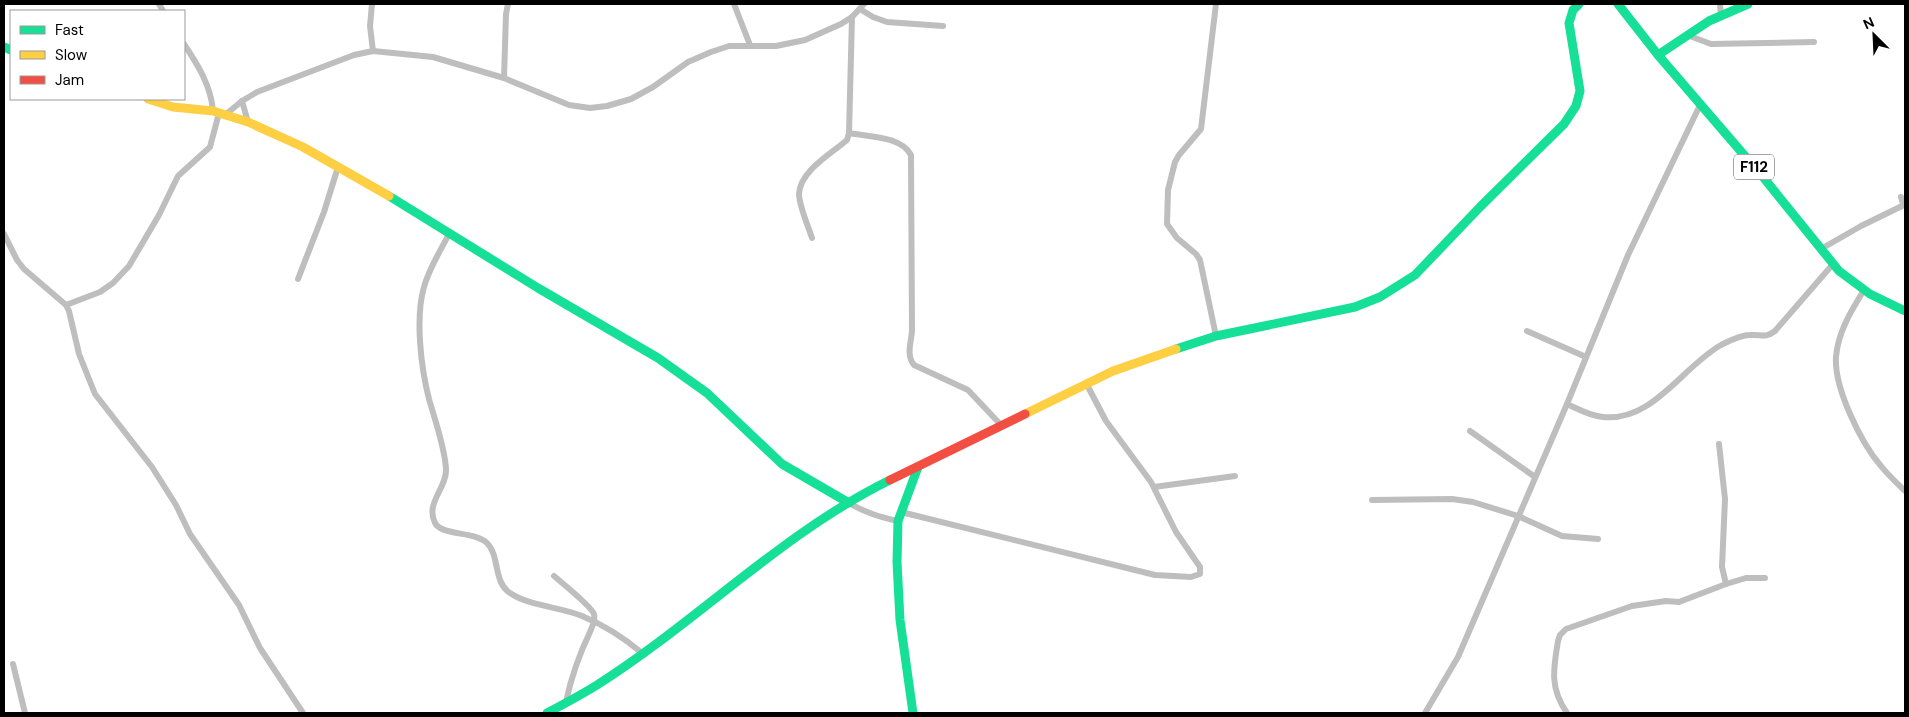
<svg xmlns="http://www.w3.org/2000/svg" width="1909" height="717" font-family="'DM Sans',sans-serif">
	<rect width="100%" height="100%" fill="#fff"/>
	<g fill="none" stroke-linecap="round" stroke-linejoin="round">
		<!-- street -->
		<g stroke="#bebebe" stroke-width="6">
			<path d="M159,4L163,11"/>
			<path d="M372,4L370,26L373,51"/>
			<path d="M734,4L750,45"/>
			<path d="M1216,4L1201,129L1179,155L1175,162L1168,190L1167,224L1177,238L1196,254L1200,260L1216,336"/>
			<path d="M1720,4L1721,15"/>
			<path d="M860,9L873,17L887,22L943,26"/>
			<path d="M1687,35L1711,44L1814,42"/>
			<path d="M184,44C198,65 211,86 213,111"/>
			<path d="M504,78L506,14L508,4"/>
			<path d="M242,101L248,122"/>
			<path d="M225,115L242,101L257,92L354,55L373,51L433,57L504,78L569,105L590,108L607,106L631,99L653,87L688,62L711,52L729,46H776L805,40L841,24L852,17L864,4"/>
			<path d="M849,133C869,137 901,136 911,155L912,331C911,343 906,355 914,365L968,390L1001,425"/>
			<path d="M450,232C441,250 429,268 424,287C415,318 421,368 429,399C435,420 445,448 446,469C447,488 425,503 435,523C442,536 475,531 487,543C500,556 493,582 510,593C529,606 560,607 582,616C604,625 623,637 642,653"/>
			<path d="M4,234L17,260L24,269L66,305L69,311L79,354L95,394L152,467L176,505L190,534L239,605L260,648L303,713"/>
			<path d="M812,238C808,226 799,205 799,194C800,171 831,154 847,140L849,133L852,17"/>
			<path d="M1821,249L1861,226L1902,206L1903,204L1901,197"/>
			<path d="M298,279L324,212L338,167"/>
			<path d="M1864,290C1851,311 1838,332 1836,357C1834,388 1861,443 1881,466C1888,475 1897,483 1905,491"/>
			<path d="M66,305L100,292L113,283L129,266L159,215L178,176L210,147L219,113"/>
			<path d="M1527,331L1586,357"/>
			<path d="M1567,404C1578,409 1590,416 1603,417C1653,422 1682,367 1721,345C1729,341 1740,335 1750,335C1762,334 1764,339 1775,331L1833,264"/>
			<path d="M1470,431L1535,477"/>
			<path d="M1719,444L1725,499L1722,567L1726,584"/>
			<path d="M1154,487L1235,476"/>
			<path d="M1372,500L1452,499L1473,502L1518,516L1562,536L1598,539"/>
			<path d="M849,503C866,513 880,517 898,521"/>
			<path d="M901,512L1155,575L1191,577L1200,574V567L1176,532L1151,482L1106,421L1086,383"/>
			<path d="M554,576C562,583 591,606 594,614C596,620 592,627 590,632C579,655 571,678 566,702"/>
			<path d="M13,664L25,713"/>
			<path d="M1425,713L1458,657L1567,404L1628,255L1701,103"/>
			<path d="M1567,713C1550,689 1553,670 1558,641L1560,635L1566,629L1632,606L1666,601L1679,602L1726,584L1746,578H1765"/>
		</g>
		<!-- fast -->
		<g stroke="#16e098" stroke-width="9">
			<path d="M1618,4L1658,55L1763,177L1839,271L1870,294L1905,311"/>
			<path d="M4,47L11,50"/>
			<path d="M1658,55L1709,21L1748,4"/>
			<path d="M389,196L538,288L658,358L707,393L782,464L849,503"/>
			<path d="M1176,349L1216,336L1355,307L1380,297L1415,275L1480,207L1564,124L1576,106L1580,91L1569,23L1573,10L1579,4"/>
			<path d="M547,713C564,704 581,695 597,685C698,621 782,533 890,480"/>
			<path d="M913,713L900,620L897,562L898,521L918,467"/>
		</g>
		<!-- slow -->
		<g stroke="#ffcf43" stroke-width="9">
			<path d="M148,99L173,107L213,111L248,122L303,147L389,196"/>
			<path d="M1025,414L1113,371L1176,349"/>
		</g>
		<!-- jam -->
		<path stroke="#f24e42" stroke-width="9" d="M890,480L1025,414"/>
	</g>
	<g text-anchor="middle" stroke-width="4" stroke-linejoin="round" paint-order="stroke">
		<!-- shield labels -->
		<rect fill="#fff" stroke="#4c4c4c" stroke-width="1" x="1734" y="154.5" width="40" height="25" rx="4"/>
		<g font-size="15" font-weight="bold" fill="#000">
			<text x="1754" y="172">F112</text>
		</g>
	</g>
	<!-- border -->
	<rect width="1909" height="717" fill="none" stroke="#000000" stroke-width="10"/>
	<!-- legend -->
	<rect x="10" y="10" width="175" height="90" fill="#ffffff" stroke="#999999"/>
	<rect x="20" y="26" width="25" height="8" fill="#16e098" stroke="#999999"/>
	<text x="55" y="35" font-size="15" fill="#000000">Fast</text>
	<rect x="20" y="51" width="25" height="8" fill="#ffcf43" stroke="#999999"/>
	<text x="55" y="60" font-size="15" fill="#000000">Slow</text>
	<rect x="20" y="76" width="25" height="8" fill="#f24e42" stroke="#999999"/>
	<text x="55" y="85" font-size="15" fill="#000000">Jam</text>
	<!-- north arrow -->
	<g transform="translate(1874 35) rotate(336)" stroke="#ffffff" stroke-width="4" paint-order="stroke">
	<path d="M0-4L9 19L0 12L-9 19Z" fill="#000000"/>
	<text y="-8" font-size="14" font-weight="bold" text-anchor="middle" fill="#000000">N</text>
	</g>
</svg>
